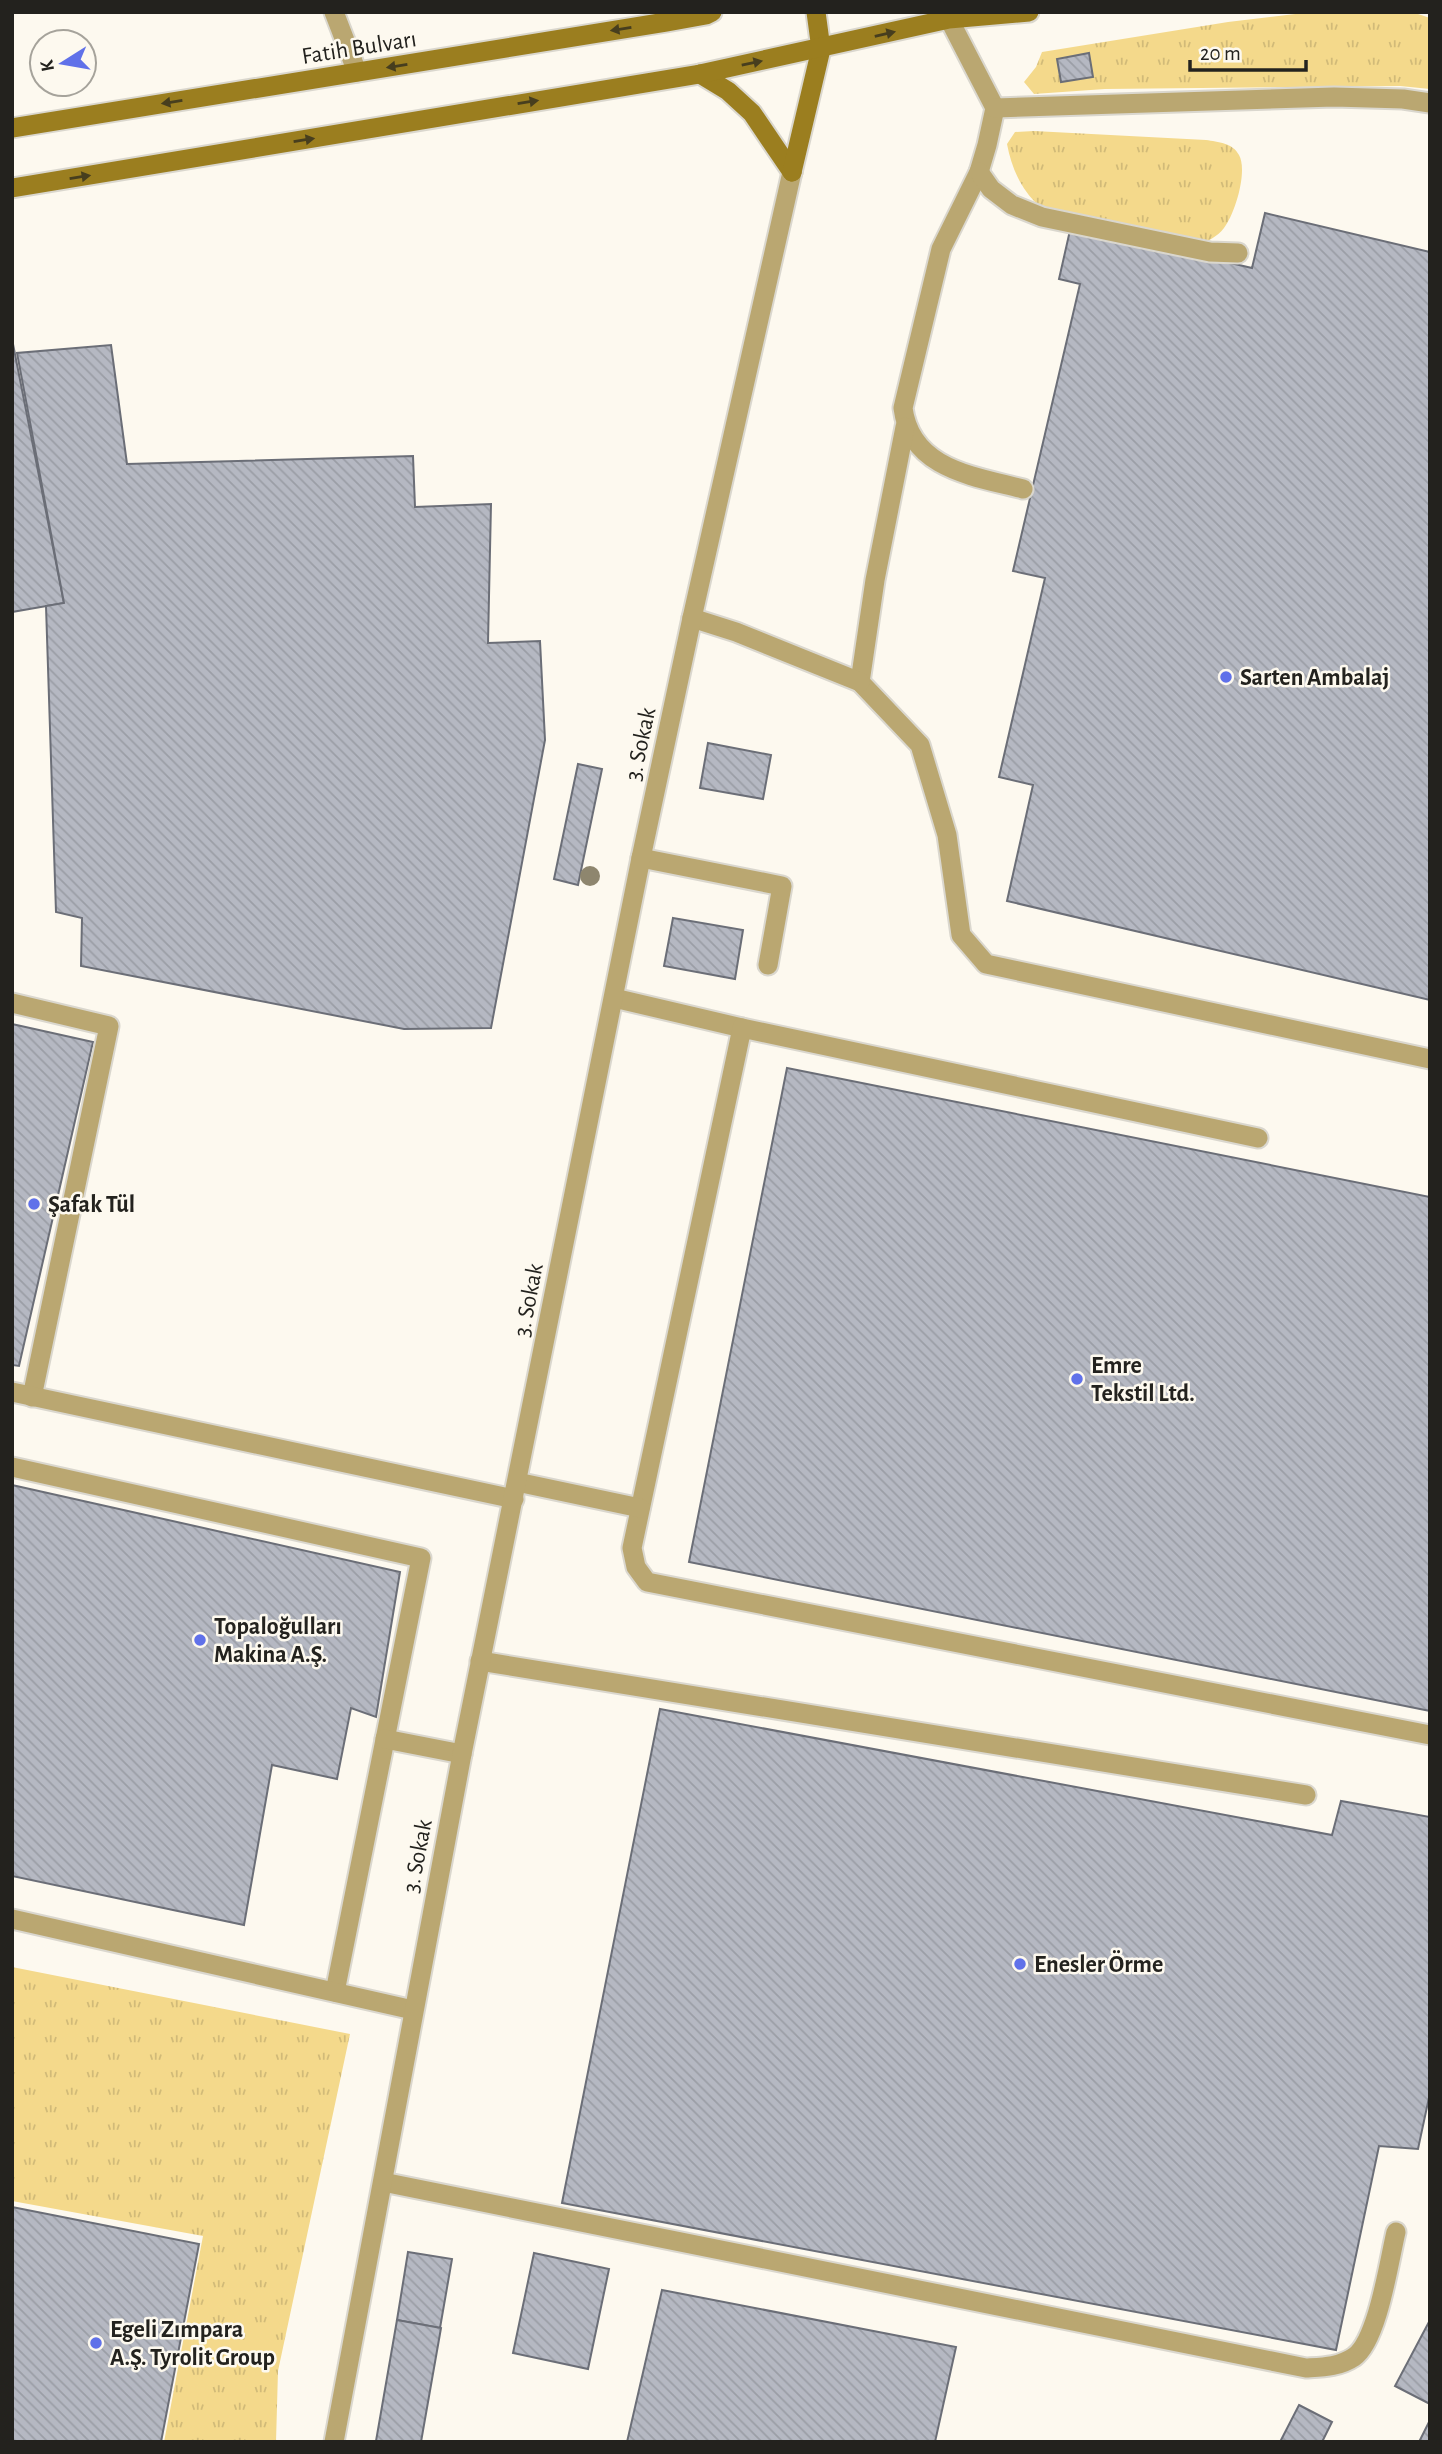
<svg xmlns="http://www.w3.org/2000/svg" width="1442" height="2454" font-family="'Alegreya Sans',sans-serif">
	<defs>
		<pattern id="grass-tufts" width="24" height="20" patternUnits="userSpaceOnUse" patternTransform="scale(1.75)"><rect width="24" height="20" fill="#f4d98b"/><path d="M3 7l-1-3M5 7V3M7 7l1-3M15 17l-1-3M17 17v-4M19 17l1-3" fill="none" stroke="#d1ba78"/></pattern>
		<pattern id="building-back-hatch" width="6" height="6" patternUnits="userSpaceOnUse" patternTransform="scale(1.75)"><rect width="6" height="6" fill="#b5b8c2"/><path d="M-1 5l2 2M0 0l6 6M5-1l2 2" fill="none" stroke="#9b9ea6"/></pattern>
	</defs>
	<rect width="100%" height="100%" fill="#fdf9ef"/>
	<!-- grass -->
	<g fill="url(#grass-tufts)">
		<path d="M1312,12L1418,14L1430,18V89L1400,86L1105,89L1034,94L1024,82L1036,67L1042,52L1228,22Z"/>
		<path d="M1034,131L1206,140C1218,142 1233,143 1239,155C1248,171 1235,214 1224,228C1217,237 1208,241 1197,245C1165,238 1055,221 1035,202C1019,186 1011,165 1007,144L1015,132Z"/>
		<path d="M12,1967L350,2034L278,2371L276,2442H164L203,2236L12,2201Z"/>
	</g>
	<!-- building -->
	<g fill="url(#building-back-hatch)" stroke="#6b6e77" stroke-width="2">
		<path d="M1089,53L1093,77L1061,82L1057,59Z"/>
		<path d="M1265,213L1430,252V1000L1007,901L1033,785L999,777L1045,578L1013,571L1080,284L1059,279L1071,226L1252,268Z"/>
		<path d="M12,339L64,603L12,612Z"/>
		<path d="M111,345L127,464L413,456L415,507L491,504L488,643L540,641L545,740L491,1028L404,1029L81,966L82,918L56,912L46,606L64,603L17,353Z"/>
		<path d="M708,743L771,755L763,799L700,788Z"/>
		<path d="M578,764L602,769L578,885L554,879Z"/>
		<path d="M673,918L743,930L735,979L664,966Z"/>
		<path d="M12,1024L93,1042L19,1366L12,1365Z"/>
		<path d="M787,1068L1430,1197V1711L689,1562Z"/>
		<path d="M12,1485L400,1572L376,1717L351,1708L337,1779L272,1765L244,1925L12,1876Z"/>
		<path d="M660,1709L1332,1835L1341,1801L1430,1817V2093L1418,2149L1379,2146L1336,2350L562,2203Z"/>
		<path d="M12,2207L199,2244L161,2442H12Z"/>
		<path d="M408,2252L452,2259L440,2328L397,2320Z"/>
		<path d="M534,2253L609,2269L588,2369L513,2353Z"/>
		<path d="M662,2290L956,2347L935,2442H627Z"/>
		<path d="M397,2320L441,2328L421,2442L376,2441Z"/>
		<path d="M1430,2320V2404L1395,2386Z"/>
		<path d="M1299,2405L1332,2422L1322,2442H1280Z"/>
		<path d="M1430,2420V2442H1419Z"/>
	</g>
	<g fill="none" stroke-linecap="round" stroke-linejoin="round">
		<defs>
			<g id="service">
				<path d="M334,12L357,72"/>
				<path d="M949,19L995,108L987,145L979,172L941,249L903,408C911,469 973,476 1023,489"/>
				<path d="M995,108L1334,97L1403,99L1430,103"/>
				<path d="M979,172L991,189L1012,205L1042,217L1210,252L1238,253"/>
				<path d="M905,427L875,580L860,682L920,745L947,835L961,935L986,964L1430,1059"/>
				<path d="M692,618L736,632L860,682"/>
				<path d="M641,858L782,886L768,965"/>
				<path d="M614,998L742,1028"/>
				<path d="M12,1003L109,1026L32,1397"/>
				<path d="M1258,1138L742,1028L632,1548L636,1567L647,1582L1430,1735"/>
				<path d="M12,1392L514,1499"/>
				<path d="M12,1467L421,1558L335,1992"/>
				<path d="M517,1482L640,1508"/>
				<path d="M480,1661L1306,1795"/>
				<path d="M385,1739L462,1754"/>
				<path d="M12,1919L413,2010"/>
				<path d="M383,2182L1306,2368C1323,2367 1339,2367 1354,2357C1378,2340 1389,2261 1396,2232"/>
			</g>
			<path id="minor" d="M334,2442L462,1754L641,858L692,618L792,172"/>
			<g id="secondary">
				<path d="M700,74L728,91L752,113L792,172"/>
				<path d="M12,128L666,22L706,15L712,12"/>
				<path d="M792,172L821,49L816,12"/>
				<path d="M12,188L700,74L949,19L1029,12"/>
			</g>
		</defs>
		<!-- service casing -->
		<use href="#service" stroke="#dad7ce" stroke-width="23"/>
		<!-- minor casing -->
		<use href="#minor" stroke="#dad7ce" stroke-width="23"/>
		<!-- secondary casing -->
		<use href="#secondary" stroke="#dad7ce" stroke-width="23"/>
		<!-- service -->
		<use href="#service" stroke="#baa771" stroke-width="19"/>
		<!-- minor -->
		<use href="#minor" stroke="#baa771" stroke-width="19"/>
		<!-- secondary -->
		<use href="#secondary" stroke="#9b7e1f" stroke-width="19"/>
	</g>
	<!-- trees -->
	<circle fill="#8e866e" cx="590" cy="876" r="10"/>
	<!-- one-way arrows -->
	<defs><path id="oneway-solid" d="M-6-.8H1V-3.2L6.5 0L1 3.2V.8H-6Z" transform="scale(1.75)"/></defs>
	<g fill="#473e1e">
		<use href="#oneway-solid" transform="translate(621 29) rotate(171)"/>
		<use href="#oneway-solid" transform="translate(885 34) rotate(-13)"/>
		<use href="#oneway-solid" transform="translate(752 63) rotate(-12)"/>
		<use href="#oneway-solid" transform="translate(397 66) rotate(171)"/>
		<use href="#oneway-solid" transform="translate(172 102) rotate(171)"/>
		<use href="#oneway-solid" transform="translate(528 102) rotate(-9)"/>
		<use href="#oneway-solid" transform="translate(304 140) rotate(-9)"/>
		<use href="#oneway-solid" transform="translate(80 177) rotate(-9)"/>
	</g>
	<!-- markers -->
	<g fill="#6071e9" stroke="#fdf9ef" stroke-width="2.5">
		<circle cx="1226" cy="677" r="7"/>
		<circle cx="34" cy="1204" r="7"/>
		<circle cx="1077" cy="1379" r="7"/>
		<circle cx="200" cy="1640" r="7"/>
		<circle cx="1020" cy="1964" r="7"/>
		<circle cx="96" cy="2343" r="7"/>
	</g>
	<g text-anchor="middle" stroke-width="5" stroke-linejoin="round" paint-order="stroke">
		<!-- street labels -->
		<g font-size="24" fill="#23221e" stroke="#fdf9ef">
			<text transform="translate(359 47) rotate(-9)" y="8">Fatih Bulvarı</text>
			<text transform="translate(640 744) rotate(-78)" y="8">3. Sokak</text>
			<text transform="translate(528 1300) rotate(-79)" y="8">3. Sokak</text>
			<text transform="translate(417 1856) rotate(-79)" y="8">3. Sokak</text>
		</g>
		<!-- poi labels -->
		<g font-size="24" font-weight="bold" fill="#23221e" stroke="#fdf9ef" text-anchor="start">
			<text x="1240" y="685">Sarten Ambalaj</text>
			<text x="48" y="1212">Şafak Tül</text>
			<text x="1091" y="1373">Emre<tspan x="1091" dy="28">Tekstil Ltd.</tspan></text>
			<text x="214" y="1634">Topaloğulları<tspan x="214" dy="28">Makina A.Ş.</tspan></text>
			<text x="1034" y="1972">Enesler Örme</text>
			<text x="110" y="2337">Egeli Zımpara<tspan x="110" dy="28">A.Ş. Tyrolit Group</tspan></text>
		</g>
	</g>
	<!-- border -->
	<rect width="1442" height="2454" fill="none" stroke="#23221e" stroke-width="28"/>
	<!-- north arrow -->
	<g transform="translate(63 63) rotate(259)"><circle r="33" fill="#fdf9ef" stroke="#a6a39b" stroke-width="2"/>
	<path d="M0-5L12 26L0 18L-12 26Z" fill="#6071e9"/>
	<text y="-10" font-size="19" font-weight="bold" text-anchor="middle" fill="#23221e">K</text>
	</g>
	<!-- scale -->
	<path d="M1190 60v10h116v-10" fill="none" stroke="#23221e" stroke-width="3.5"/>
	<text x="1200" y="60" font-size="21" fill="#23221e" stroke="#fdf9ef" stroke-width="5" paint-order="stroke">20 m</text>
</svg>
